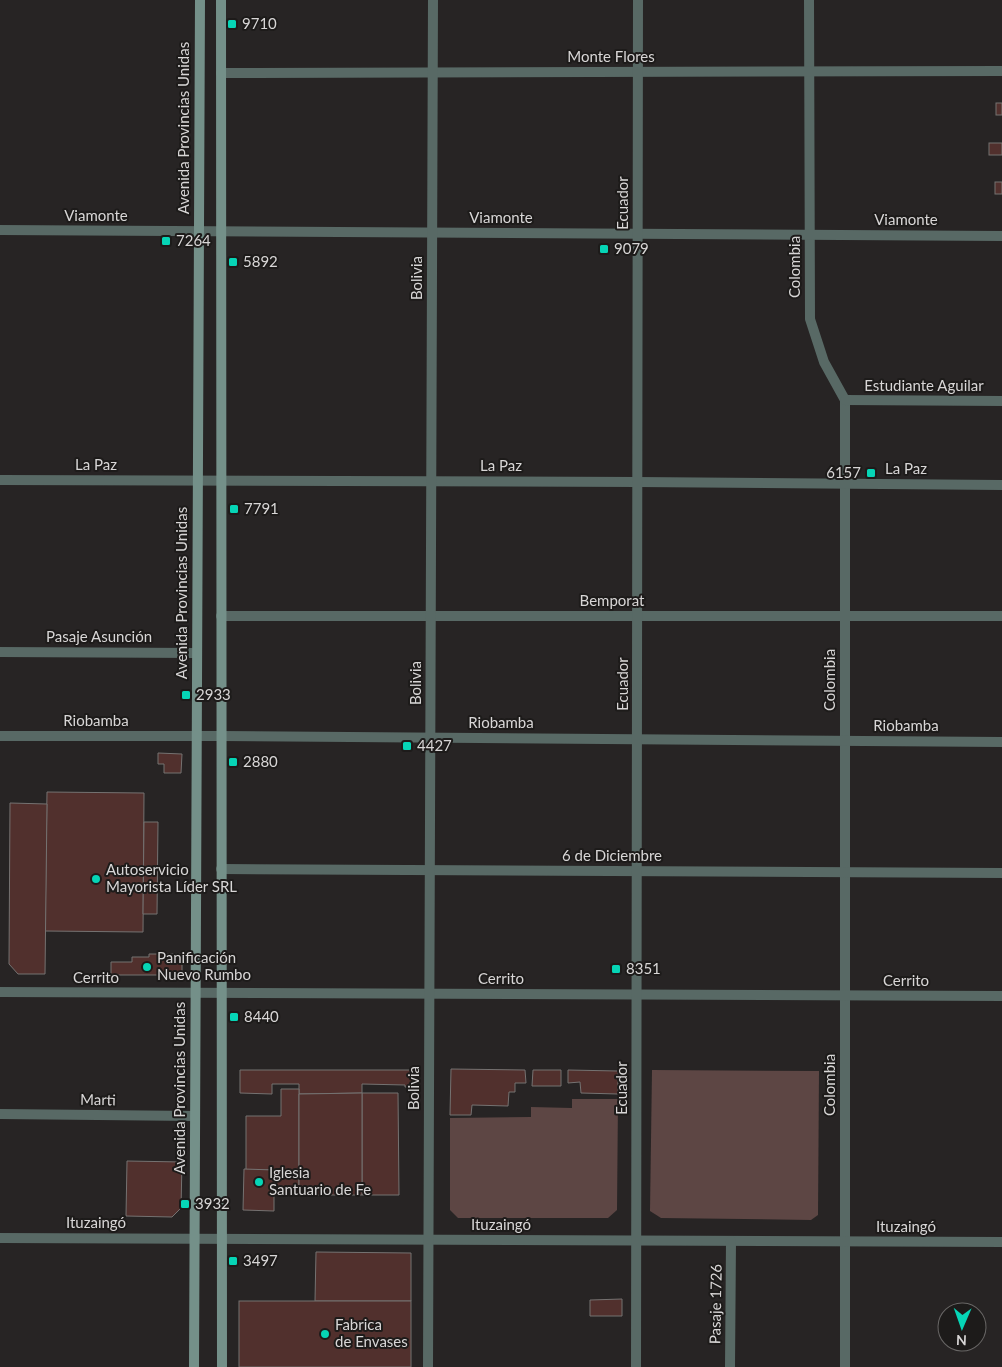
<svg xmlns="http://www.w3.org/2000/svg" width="1002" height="1367" font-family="Lato,sans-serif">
	<rect width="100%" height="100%" fill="#272424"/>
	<!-- green -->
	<g fill="#5d4644">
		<path d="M652,1070L819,1071L818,1215L811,1220L661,1218L650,1211Z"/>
		<path d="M572,1099H618L617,1210L608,1218H458L450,1210V1118L531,1117V1107L572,1108Z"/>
	</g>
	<!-- building -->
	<g fill="#51302d" stroke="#757271">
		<rect x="996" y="103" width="6" height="12"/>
		<rect x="989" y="143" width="13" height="12"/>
		<rect x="995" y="182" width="7" height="12"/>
		<path d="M158,753L182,754L181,773H164V764H158Z"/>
		<path d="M47,792L144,793L143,932L45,931Z"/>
		<path d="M10,803L47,804L45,974H18L9,964Z"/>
		<path d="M144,822H158L157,914H143Z"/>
		<path d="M149,954H182V971L176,975H111V962H132V957H149Z"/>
		<path d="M451,1069L525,1070L526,1083H515V1092H509L508,1106L472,1105L471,1115H450Z"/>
		<path d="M240,1070H414V1087H405V1085L362,1084V1093L299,1094V1084H272V1094L240,1093Z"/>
		<path d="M533,1070H561V1086H532Z"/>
		<path d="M568,1070L618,1071V1094L581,1093L580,1082L568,1083Z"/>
		<path d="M281,1089H299V1195H274V1170H246V1116H281Z"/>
		<path d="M362,1093H398L399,1195H362Z"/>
		<path d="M362,1093V1195H299V1094Z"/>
		<path d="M127,1161L182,1162L181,1208L172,1217L126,1216Z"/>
		<path d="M244,1169L274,1170V1211L243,1210Z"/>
		<path d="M316,1252L411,1253V1301H315Z"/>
		<path d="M622,1299V1316H590V1300Z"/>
		<rect x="239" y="1301" width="172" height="66"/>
	</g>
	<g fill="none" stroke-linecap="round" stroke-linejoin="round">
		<!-- minor -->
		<g stroke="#586965" stroke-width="10">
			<path d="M809,0L810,319L824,362L845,400V1367"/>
			<path d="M221,73L1002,71"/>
			<path d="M0,230L1002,236"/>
			<path d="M845,400L1002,401"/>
			<path d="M0,480L638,482L1002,485"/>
			<path d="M221,616H1002"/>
			<path d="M0,652L197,653"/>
			<path d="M0,736H221L1002,742"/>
			<path d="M221,869L1002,873"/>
			<path d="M0,992L1002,996"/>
			<path d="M0,1114L195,1116"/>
			<path d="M0,1238L1002,1242"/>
			<path d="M428,1367L433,0"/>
			<path d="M636,1367L638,0"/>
			<path d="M730,1367L731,1241"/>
		</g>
		<!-- secondary -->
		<g stroke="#749089" stroke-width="10">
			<path d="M221,0L222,1367"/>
			<path d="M194,1367L200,0"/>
		</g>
	</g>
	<!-- markers -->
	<g fill="#06d5b6" stroke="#1d1b1a" stroke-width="2">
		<rect x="227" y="19" width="10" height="10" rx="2.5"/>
		<rect x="161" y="236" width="10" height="10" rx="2.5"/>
		<rect x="599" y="244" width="10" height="10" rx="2.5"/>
		<rect x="228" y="257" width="10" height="10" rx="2.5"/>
		<rect x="866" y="468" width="10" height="10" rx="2.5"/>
		<rect x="229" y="504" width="10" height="10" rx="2.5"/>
		<rect x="181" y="690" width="10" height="10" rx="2.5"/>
		<rect x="402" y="741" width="10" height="10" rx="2.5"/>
		<rect x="228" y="757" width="10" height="10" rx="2.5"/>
		<circle cx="96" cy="879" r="5"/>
		<circle cx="147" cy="967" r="5"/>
		<rect x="611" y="964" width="10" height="10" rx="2.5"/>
		<rect x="229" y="1012" width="10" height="10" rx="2.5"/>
		<circle cx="259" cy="1182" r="5"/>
		<rect x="180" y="1199" width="10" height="10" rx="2.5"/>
		<rect x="228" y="1256" width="10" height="10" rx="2.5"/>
		<circle cx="325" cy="1334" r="5"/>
	</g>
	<g text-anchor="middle" stroke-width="4" stroke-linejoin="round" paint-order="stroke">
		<!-- poi labels -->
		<g font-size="15" fill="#d8d6d6" stroke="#1d1b1a" text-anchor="start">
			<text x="242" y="29">9710</text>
			<text x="176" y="246">7264</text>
			<text x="614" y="254">9079</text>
			<text x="243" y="267">5892</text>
			<text x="861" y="478" text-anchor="end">6157</text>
			<text x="244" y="514">7791</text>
			<text x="196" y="700">2933</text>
			<text x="417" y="751">4427</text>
			<text x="243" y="767">2880</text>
			<text x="106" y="875">Autoservicio<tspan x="106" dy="17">Mayorista Líder SRL</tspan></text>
			<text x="157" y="963">Panificación<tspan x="157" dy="17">Nuevo Rumbo</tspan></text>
			<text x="626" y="974">8351</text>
			<text x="244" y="1022">8440</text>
			<text x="269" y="1178">Iglesia<tspan x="269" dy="17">Santuario de Fe</tspan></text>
			<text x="195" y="1209">3932</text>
			<text x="243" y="1266">3497</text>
			<text x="335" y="1330">Fabrica<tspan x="335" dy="17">de Envases</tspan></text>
		</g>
		<!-- street labels -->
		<g font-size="15" fill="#d8d6d6" stroke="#1d1b1a">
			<text x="611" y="62">Monte Flores</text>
			<text transform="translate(184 128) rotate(-90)" y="5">Avenida Provincias Unidas</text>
			<text transform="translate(623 203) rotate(-90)" y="5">Ecuador</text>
			<text x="96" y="221">Viamonte</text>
			<text x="501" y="223">Viamonte</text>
			<text x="906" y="225">Viamonte</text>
			<text transform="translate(795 267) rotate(-90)" y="5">Colombia</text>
			<text transform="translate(417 278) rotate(-90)" y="5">Bolivia</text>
			<text x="924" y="391">Estudiante Aguilar</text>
			<text x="96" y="470">La Paz</text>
			<text x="501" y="471">La Paz</text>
			<text x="906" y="474">La Paz</text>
			<text transform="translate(182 593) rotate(-90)" y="5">Avenida Provincias Unidas</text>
			<text x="612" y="606">Bemporat</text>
			<text x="99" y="642">Pasaje Asunción</text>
			<text transform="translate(830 680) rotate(-90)" y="5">Colombia</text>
			<text transform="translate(416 683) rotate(-90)" y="5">Bolivia</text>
			<text transform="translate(623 684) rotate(-90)" y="5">Ecuador</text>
			<text x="96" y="726">Riobamba</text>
			<text x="501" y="728">Riobamba</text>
			<text x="906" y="731">Riobamba</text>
			<text x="612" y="861">6 de Diciembre</text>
			<text x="96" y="983">Cerrito</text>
			<text x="501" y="984">Cerrito</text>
			<text x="906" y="986">Cerrito</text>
			<text transform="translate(830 1085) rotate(-90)" y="5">Colombia</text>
			<text transform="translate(180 1088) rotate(-90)" y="5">Avenida Provincias Unidas</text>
			<text transform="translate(414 1088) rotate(-90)" y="5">Bolivia</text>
			<text transform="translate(622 1088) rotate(-90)" y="5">Ecuador</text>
			<text transform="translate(98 1100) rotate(1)" y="5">Marti</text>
			<text x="96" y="1228">Ituzaingó</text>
			<text x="501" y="1230">Ituzaingó</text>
			<text x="906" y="1232">Ituzaingó</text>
			<text transform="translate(716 1304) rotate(-89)" y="5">Pasaje 1726</text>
		</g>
	</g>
	<!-- north arrow -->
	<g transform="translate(962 1327) rotate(182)"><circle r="24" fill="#1d1b1a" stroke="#686665"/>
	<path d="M0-4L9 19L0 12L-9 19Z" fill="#06d5b6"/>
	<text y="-8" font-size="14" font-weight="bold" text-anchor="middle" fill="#d8d6d6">N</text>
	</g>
</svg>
